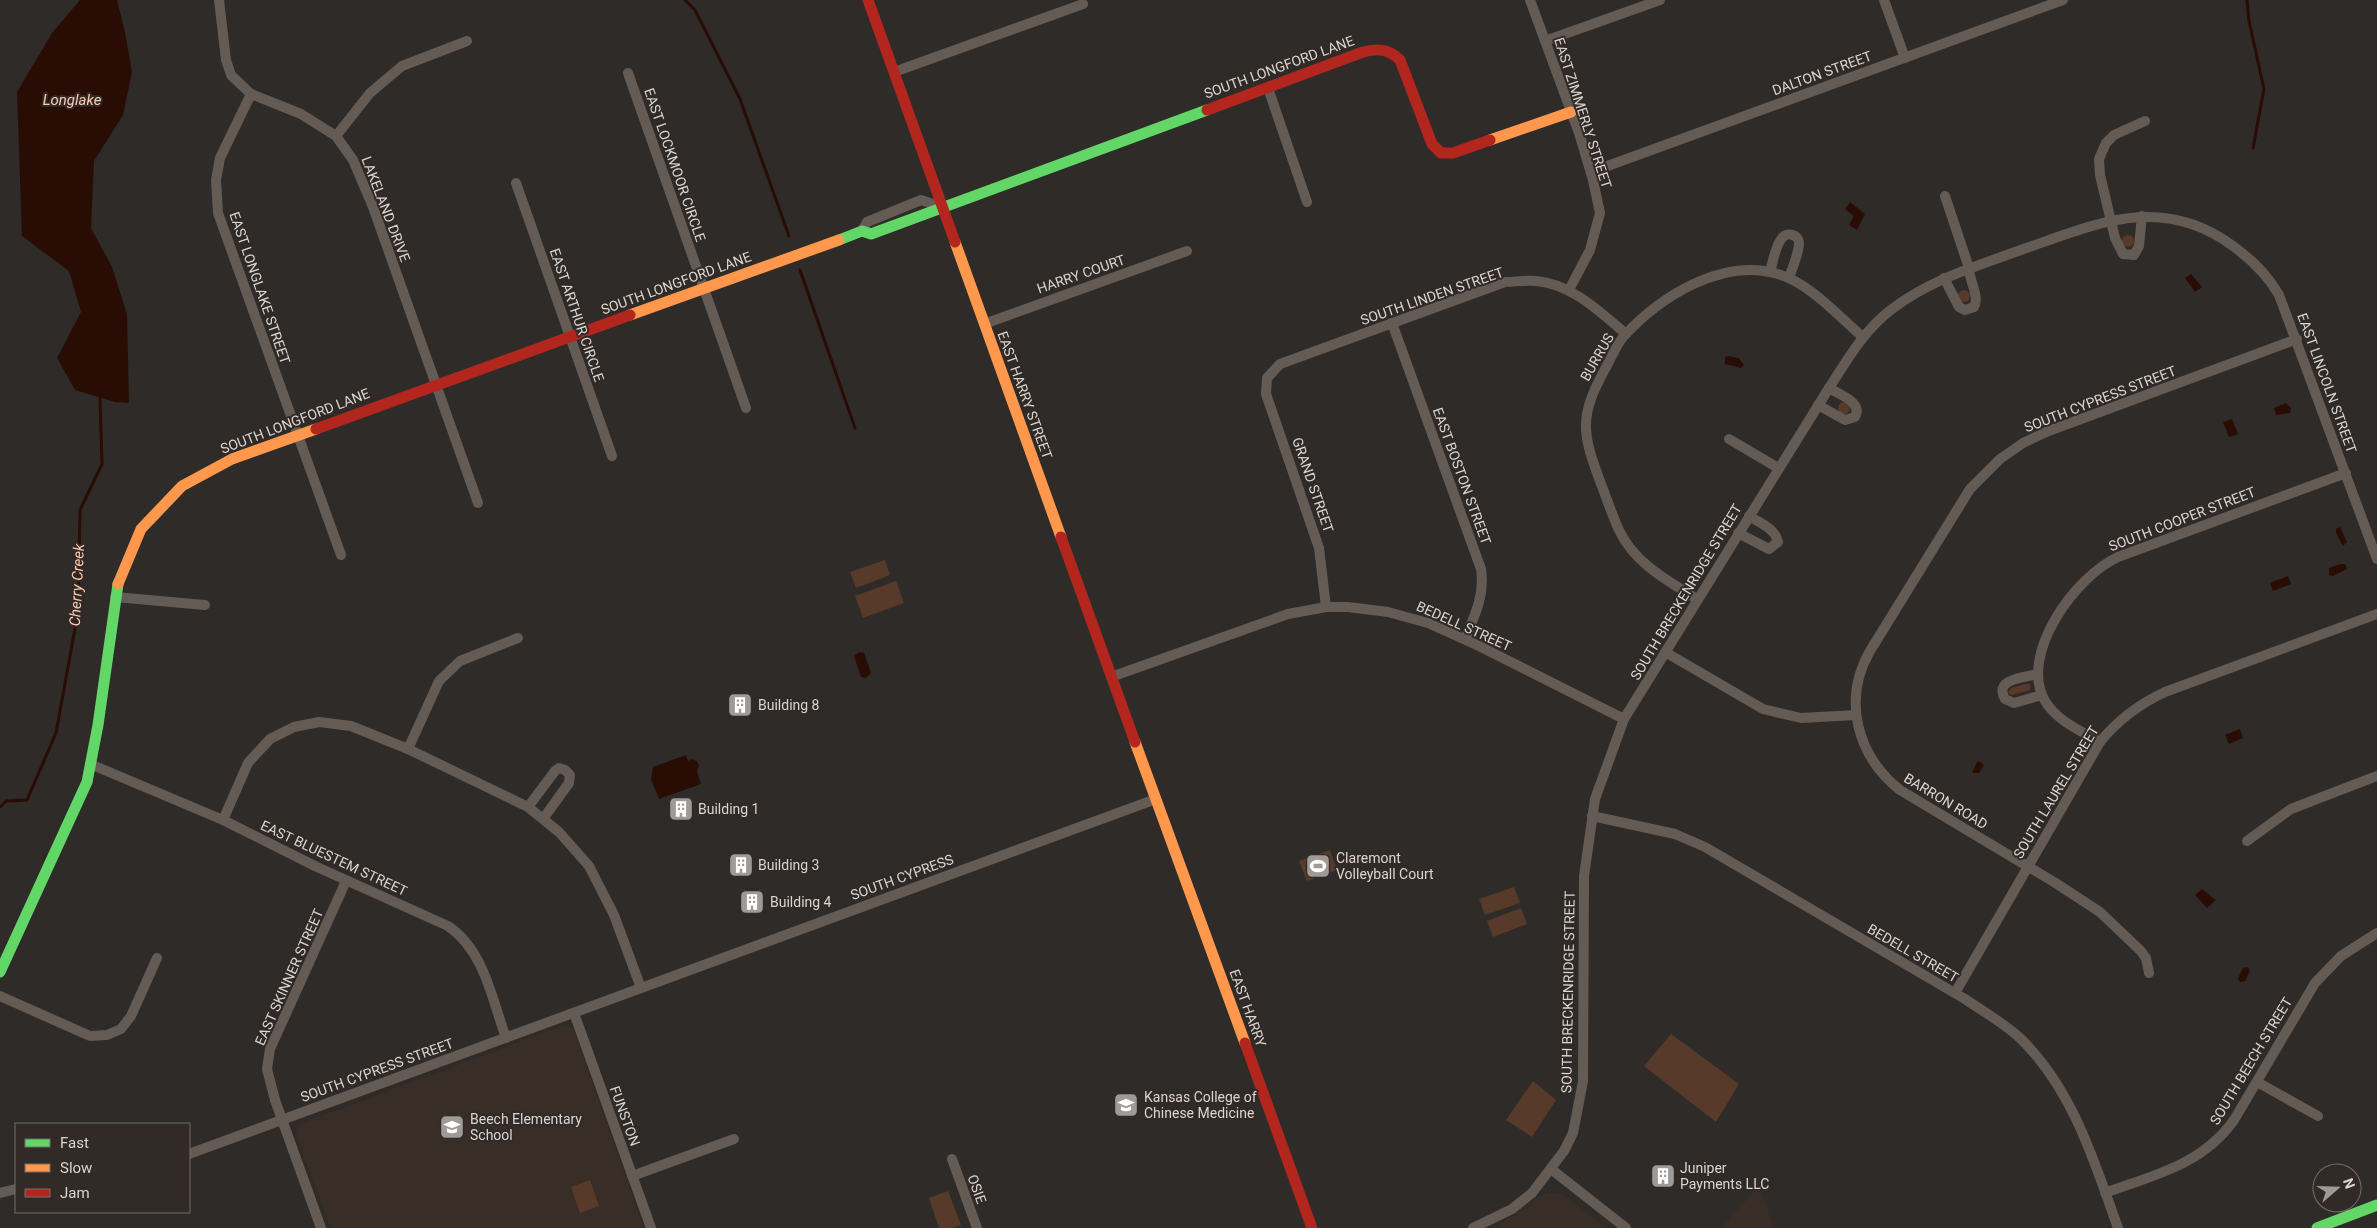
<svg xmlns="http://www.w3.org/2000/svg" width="2377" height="1228" font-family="Roboto,sans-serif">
	<rect width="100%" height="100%" fill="#2e2b29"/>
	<!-- built -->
	<g fill="#382d27">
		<path d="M564,1025L569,1026L574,1031L644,1228H330L296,1135L297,1125Z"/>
		<path d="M1756,1189L1762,1193L1774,1228H1721Z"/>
		<path d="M1547,1192L1565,1195L1606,1228H1494Z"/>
	</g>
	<!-- green -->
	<g fill="#583a2a">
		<circle cx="2128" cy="241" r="6"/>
		<circle cx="1964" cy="296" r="6"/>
		<circle cx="1844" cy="408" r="6"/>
		<path d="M885,560L890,575L856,588L850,572Z"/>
		<path d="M896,581L904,603L863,618L855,596Z"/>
		<path d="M2026,684H2030V690L2012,695L2008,693L2011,688Z"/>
		<path d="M1330,850L1337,870L1307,881L1299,861Z"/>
		<path d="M1514,887L1520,903L1485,915L1479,899Z"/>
		<path d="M1521,908L1527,924L1493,937L1487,921Z"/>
		<path d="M1671,1034L1739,1084L1716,1122L1644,1066Z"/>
		<path d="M1533,1081L1556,1100L1532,1137L1506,1120Z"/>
		<path d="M590,1180L599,1206L580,1213L571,1187Z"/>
		<path d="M948,1191L961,1225L953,1228H939L929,1198Z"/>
	</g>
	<!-- water -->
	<g fill="#290d04">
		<path d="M80,0H117L125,32L132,72L123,115L94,161L91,228L112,267L127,314L129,403L115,402L75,390L57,358L81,312L69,271L22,236L17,92L52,33Z"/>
		<path d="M1850,202L1865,214L1857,230L1849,225L1854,216L1845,209Z"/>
		<path d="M2191,274L2202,287L2195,292L2185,278Z"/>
		<path d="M1728,356L1739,358L1744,365L1741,368L1725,364V357Z"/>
		<path d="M2286,403L2291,408L2290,413L2276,415L2274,408Z"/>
		<path d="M2232,419L2238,434L2229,437L2223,422Z"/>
		<path d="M2340,527L2347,542L2343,546L2336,533V529Z"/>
		<path d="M2341,564H2345L2347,569L2333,576L2329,575V568Z"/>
		<path d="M2288,576L2291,584L2273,591L2270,583Z"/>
		<path d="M859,652L864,653L871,673L866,678L861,677L854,656Z"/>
		<path d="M2240,729L2243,738L2229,744L2225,735Z"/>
		<path d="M686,755L688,761L692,759L697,761L699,766L697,771L701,784L659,799L651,779L653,767Z"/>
		<path d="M1979,761L1984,765L1979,773H1972L1977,762Z"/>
		<path d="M2202,889L2216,900L2207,908L2195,895Z"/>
		<path d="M2248,967L2250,971L2245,981L2240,982L2238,978L2243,968Z"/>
	</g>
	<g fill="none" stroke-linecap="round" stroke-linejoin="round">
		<!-- stream -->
		<g stroke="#290d04" stroke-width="3">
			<path d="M685,0L695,10L740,99L789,236"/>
			<path d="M2247,0L2249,21L2264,89L2253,148"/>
			<path d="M800,270L855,428"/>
			<path d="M0,807L6,801L27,800L56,733L78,612L80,510L102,464L100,398"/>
		</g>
		<!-- street -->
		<g stroke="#655b55" stroke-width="10">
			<path d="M219,0L226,60L231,75L251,94L301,114L336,136L353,160L373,207L478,503"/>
			<path d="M1530,0L1579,133L1593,180L1600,213L1590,250L1569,290"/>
			<path d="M1884,0L1905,58"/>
			<path d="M1545,41L1660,0"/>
			<path d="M894,72L1083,4"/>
			<path d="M628,73L746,408"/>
			<path d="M1268,88L1307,202"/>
			<path d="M251,94L220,158L216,180L218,213L341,555"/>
			<path d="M336,136L370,93L402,66L467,41"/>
			<path d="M1591,172L2063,0"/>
			<path d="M516,183L612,456"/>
			<path d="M2142,216L2139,246L2134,255L2123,254L2115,238L2100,175L2099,159L2106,143L2114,135L2145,121"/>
			<path d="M862,231L867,222L921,200L942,207"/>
			<path d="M1770,272C1773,262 1775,246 1782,238C1787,231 1799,235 1799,243C1799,254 1792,268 1789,278"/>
			<path d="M1944,278L1959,307L1965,310L1974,307C1980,296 1969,281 1969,268L1945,196"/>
			<path d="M1392,323L1481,569C1485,595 1475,615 1465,639"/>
			<path d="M984,324L1187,251"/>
			<path d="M1818,405L1845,420L1855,417C1863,402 1840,395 1829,388"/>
			<path d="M1729,439L1778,468"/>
			<path d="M1738,533L1769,549L1778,542C1775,528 1760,523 1749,516"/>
			<path d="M115,597L205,605"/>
			<path d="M1697,599C1668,581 1634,563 1619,530C1612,515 1607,499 1601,484C1595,467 1587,448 1586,429C1585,407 1595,388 1605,369C1611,359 1616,345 1624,336C1660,297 1722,257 1778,274C1811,284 1837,315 1863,337"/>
			<path d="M1326,607L1319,548L1266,394L1267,378L1280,364L1505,282C1515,282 1526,280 1536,281C1572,284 1600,312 1626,334"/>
			<path d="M1665,652L1763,709L1801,718L1856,715"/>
			<path d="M2038,674C2025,677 1993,679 2005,699L2014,703L2042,695"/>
			<path d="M1111,677L1288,614L1326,607H1348L1388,612L1428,623L1479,646L1624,719"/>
			<path d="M2100,742C2081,731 2057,721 2045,701C2018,654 2076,576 2118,557L2346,473"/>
			<path d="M408,749L439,681L460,661L518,638"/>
			<path d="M90,764L223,820L317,867L448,926C484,950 492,999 506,1038"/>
			<path d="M528,807L555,771L559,768L565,770L570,775L569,783L543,819"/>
			<path d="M1592,816L1675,834L1705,847L1965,999C1984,1012 2004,1023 2021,1039C2073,1090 2094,1161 2118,1228"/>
			<path d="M223,820L248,763L270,739L294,727L319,722L351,726L408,749L528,807L559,832L589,866L614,915L641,988"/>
			<path d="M2247,841L2291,809L2377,776"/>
			<path d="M2149,973L2146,958L2140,950L2100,912L2054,882L1900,790C1857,756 1842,700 1870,651L1970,489L2000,459L2023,443L2046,432L2297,339"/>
			<path d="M1955,993L2100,742C2118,720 2139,704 2165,692L2377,614"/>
			<path d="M0,996L90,1036L107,1035L121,1029L131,1016L157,958"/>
			<path d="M574,1013L651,1228"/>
			<path d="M2257,1082L2318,1116"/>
			<path d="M189,1154L1156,799"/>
			<path d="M952,1159L977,1228"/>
			<path d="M1551,1169L1626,1228"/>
			<path d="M632,1176L734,1139"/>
			<path d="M0,1193L16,1189"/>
			<path d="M2105,1193C2154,1175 2202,1165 2234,1120L2315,983L2341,956L2377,933"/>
			<path d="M321,1228L275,1100L267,1069L270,1049L346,881"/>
			<path d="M1473,1228L1512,1209L1532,1193L1564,1151L1573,1133L1583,1081L1584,876L1595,799L1624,719L1829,388C1848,359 1864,330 1892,309C1930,280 1974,267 2018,251C2094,225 2160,192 2233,246C2252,260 2267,274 2279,295L2377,559"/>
		</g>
		<!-- fast -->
		<g stroke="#63d668" stroke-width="11">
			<path d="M839,240L862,231L871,234L1207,110"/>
			<path d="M0,972L87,782L98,725L118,584"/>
			<path d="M2317,1228L2377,1205"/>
		</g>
		<!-- slow -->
		<g stroke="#ff974d" stroke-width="11">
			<path d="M1490,140L1571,112"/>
			<path d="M955,242L1061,537"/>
			<path d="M630,315L839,240"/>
			<path d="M118,584L141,529L182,486L232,459L316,429"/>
			<path d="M1135,742L1245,1043"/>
		</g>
		<!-- jam -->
		<g stroke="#b3261e" stroke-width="11">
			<path d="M868,0L955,242"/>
			<path d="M1207,110L1363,52C1378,48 1389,49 1400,60L1432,144L1441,153H1453L1490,140"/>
			<path d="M316,429L630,315"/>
			<path d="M1061,537L1135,742"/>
			<path d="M1245,1043L1312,1228"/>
		</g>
	</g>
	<!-- icons -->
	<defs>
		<symbol id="building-square" viewBox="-11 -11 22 22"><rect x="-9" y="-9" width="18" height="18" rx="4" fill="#9e9a98" stroke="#312a26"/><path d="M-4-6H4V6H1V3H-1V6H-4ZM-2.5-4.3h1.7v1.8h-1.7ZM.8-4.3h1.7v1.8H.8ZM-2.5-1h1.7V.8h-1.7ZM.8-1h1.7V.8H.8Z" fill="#fff"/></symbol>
		<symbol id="stadium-square" viewBox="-11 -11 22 22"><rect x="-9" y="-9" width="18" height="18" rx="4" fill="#9e9a98" stroke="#312a26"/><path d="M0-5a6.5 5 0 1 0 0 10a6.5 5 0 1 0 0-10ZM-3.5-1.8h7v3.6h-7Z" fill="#fff"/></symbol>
		<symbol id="school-square" viewBox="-11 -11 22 22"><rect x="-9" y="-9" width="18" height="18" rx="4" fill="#9e9a98" stroke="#312a26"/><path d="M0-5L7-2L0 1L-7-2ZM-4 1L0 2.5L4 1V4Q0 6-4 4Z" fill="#fff"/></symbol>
	</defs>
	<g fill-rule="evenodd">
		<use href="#building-square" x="726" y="691" width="28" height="28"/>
		<use href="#building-square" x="667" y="795" width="28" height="28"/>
		<use href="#building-square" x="727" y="851" width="28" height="28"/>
		<use href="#stadium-square" x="1304" y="852" width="28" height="28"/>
		<use href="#building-square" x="738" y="888" width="28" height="28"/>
		<use href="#school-square" x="1112" y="1091" width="28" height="28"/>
		<use href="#school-square" x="438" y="1113" width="28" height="28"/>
		<use href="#building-square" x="1649" y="1162" width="28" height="28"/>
	</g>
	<g text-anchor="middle" stroke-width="4" stroke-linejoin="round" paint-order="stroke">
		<!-- street labels -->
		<g font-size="14" fill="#dad5d3" stroke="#312a26">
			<text transform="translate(1279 67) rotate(-20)" y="5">SOUTH LONGFORD LANE</text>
			<text transform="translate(1822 73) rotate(-20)" y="5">DALTON STREET</text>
			<text transform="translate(1583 113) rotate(72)" y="5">EAST ZIMMERLY STREET</text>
			<text transform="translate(675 165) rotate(71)" y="5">EAST LOCKMOOR CIRCLE</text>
			<text transform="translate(386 209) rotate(69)" y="5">LAKELAND DRIVE</text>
			<text transform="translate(1081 274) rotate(-19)" y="5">HARRY COURT</text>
			<text transform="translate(676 283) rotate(-20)" y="5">SOUTH LONGFORD LANE</text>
			<text transform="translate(260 288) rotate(71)" y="5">EAST LONGLAKE STREET</text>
			<text transform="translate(1432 296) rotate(-19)" y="5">SOUTH LINDEN STREET</text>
			<text transform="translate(577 315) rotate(71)" y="5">EAST ARTHUR CIRCLE</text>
			<text transform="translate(1597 357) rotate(-60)" y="5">BURRUS</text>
			<text transform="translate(2327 383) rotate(70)" y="5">EAST LINCOLN STREET</text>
			<text transform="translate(1025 395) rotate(70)" y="5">EAST HARRY STREET</text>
			<text transform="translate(2100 399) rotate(-21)" y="5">SOUTH CYPRESS STREET</text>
			<text transform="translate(295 421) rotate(-21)" y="5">SOUTH LONGFORD LANE</text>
			<text transform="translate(1462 476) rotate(70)" y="5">EAST BOSTON STREET</text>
			<text transform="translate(1313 485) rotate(71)" y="5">GRAND STREET</text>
			<text transform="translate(2182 519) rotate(-21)" y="5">SOUTH COOPER STREET</text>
			<text transform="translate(1686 592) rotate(-59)" y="5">SOUTH BRECKENRIDGE STREET</text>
			<text transform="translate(1464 626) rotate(24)" y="5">BEDELL STREET</text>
			<text transform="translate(2056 792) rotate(-59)" y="5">SOUTH LAUREL STREET</text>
			<text transform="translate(1946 801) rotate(31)" y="5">BARRON ROAD</text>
			<text transform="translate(334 858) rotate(25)" y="5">EAST BLUESTEM STREET</text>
			<text transform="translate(902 877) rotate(-20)" y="5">SOUTH CYPRESS</text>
			<text transform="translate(1913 953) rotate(30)" y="5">BEDELL STREET</text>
			<text transform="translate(289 977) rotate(-66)" y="5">EAST SKINNER STREET</text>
			<text transform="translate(1568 992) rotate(-89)" y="5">SOUTH BRECKENRIDGE STREET</text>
			<text transform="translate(1248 1008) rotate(70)" y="5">EAST HARRY</text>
			<text transform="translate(2251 1061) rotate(-59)" y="5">SOUTH BEECH STREET</text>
			<text transform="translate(377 1070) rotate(-20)" y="5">SOUTH CYPRESS STREET</text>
			<text transform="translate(625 1116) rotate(70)" y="5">FUNSTON</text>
			<text transform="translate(977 1189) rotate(70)" y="5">OSIE</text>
		</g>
		<!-- poi labels -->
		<g font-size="14" fill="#dad5d3" stroke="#312a26" text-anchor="start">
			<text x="758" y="710">Building 8</text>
			<text x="698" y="814">Building 1</text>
			<text x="1336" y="863">Claremont<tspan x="1336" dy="16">Volleyball Court</tspan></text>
			<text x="758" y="870">Building 3</text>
			<text x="770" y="907">Building 4</text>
			<text x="1144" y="1102">Kansas College of<tspan x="1144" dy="16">Chinese Medicine</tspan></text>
			<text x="470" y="1124">Beech Elementary<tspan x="470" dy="16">School</tspan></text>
			<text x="1680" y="1173">Juniper<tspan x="1680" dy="16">Payments LLC</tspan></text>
		</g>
		<!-- water labels -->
		<g font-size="15" font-style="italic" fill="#ffcab0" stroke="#312a26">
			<text x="72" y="105">Longlake</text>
			<text transform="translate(77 585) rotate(-87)" y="5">Cherry Creek</text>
		</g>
	</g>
	<!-- legend -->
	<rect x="15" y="1123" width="175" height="90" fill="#312a26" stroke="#756e6b"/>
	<rect x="25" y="1139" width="25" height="8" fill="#63d668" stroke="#756e6b"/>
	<text x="60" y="1148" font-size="15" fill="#dad5d3">Fast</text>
	<rect x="25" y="1164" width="25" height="8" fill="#ff974d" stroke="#756e6b"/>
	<text x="60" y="1173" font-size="15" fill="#dad5d3">Slow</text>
	<rect x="25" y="1189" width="25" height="8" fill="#b3261e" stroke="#756e6b"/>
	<text x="60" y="1198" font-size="15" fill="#dad5d3">Jam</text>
	<!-- north arrow -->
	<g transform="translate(2337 1188) rotate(70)"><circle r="24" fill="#312a26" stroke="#756e6b"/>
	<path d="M0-4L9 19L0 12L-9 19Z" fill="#9e9a98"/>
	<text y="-8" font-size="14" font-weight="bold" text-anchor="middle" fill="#dad5d3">N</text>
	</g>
</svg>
